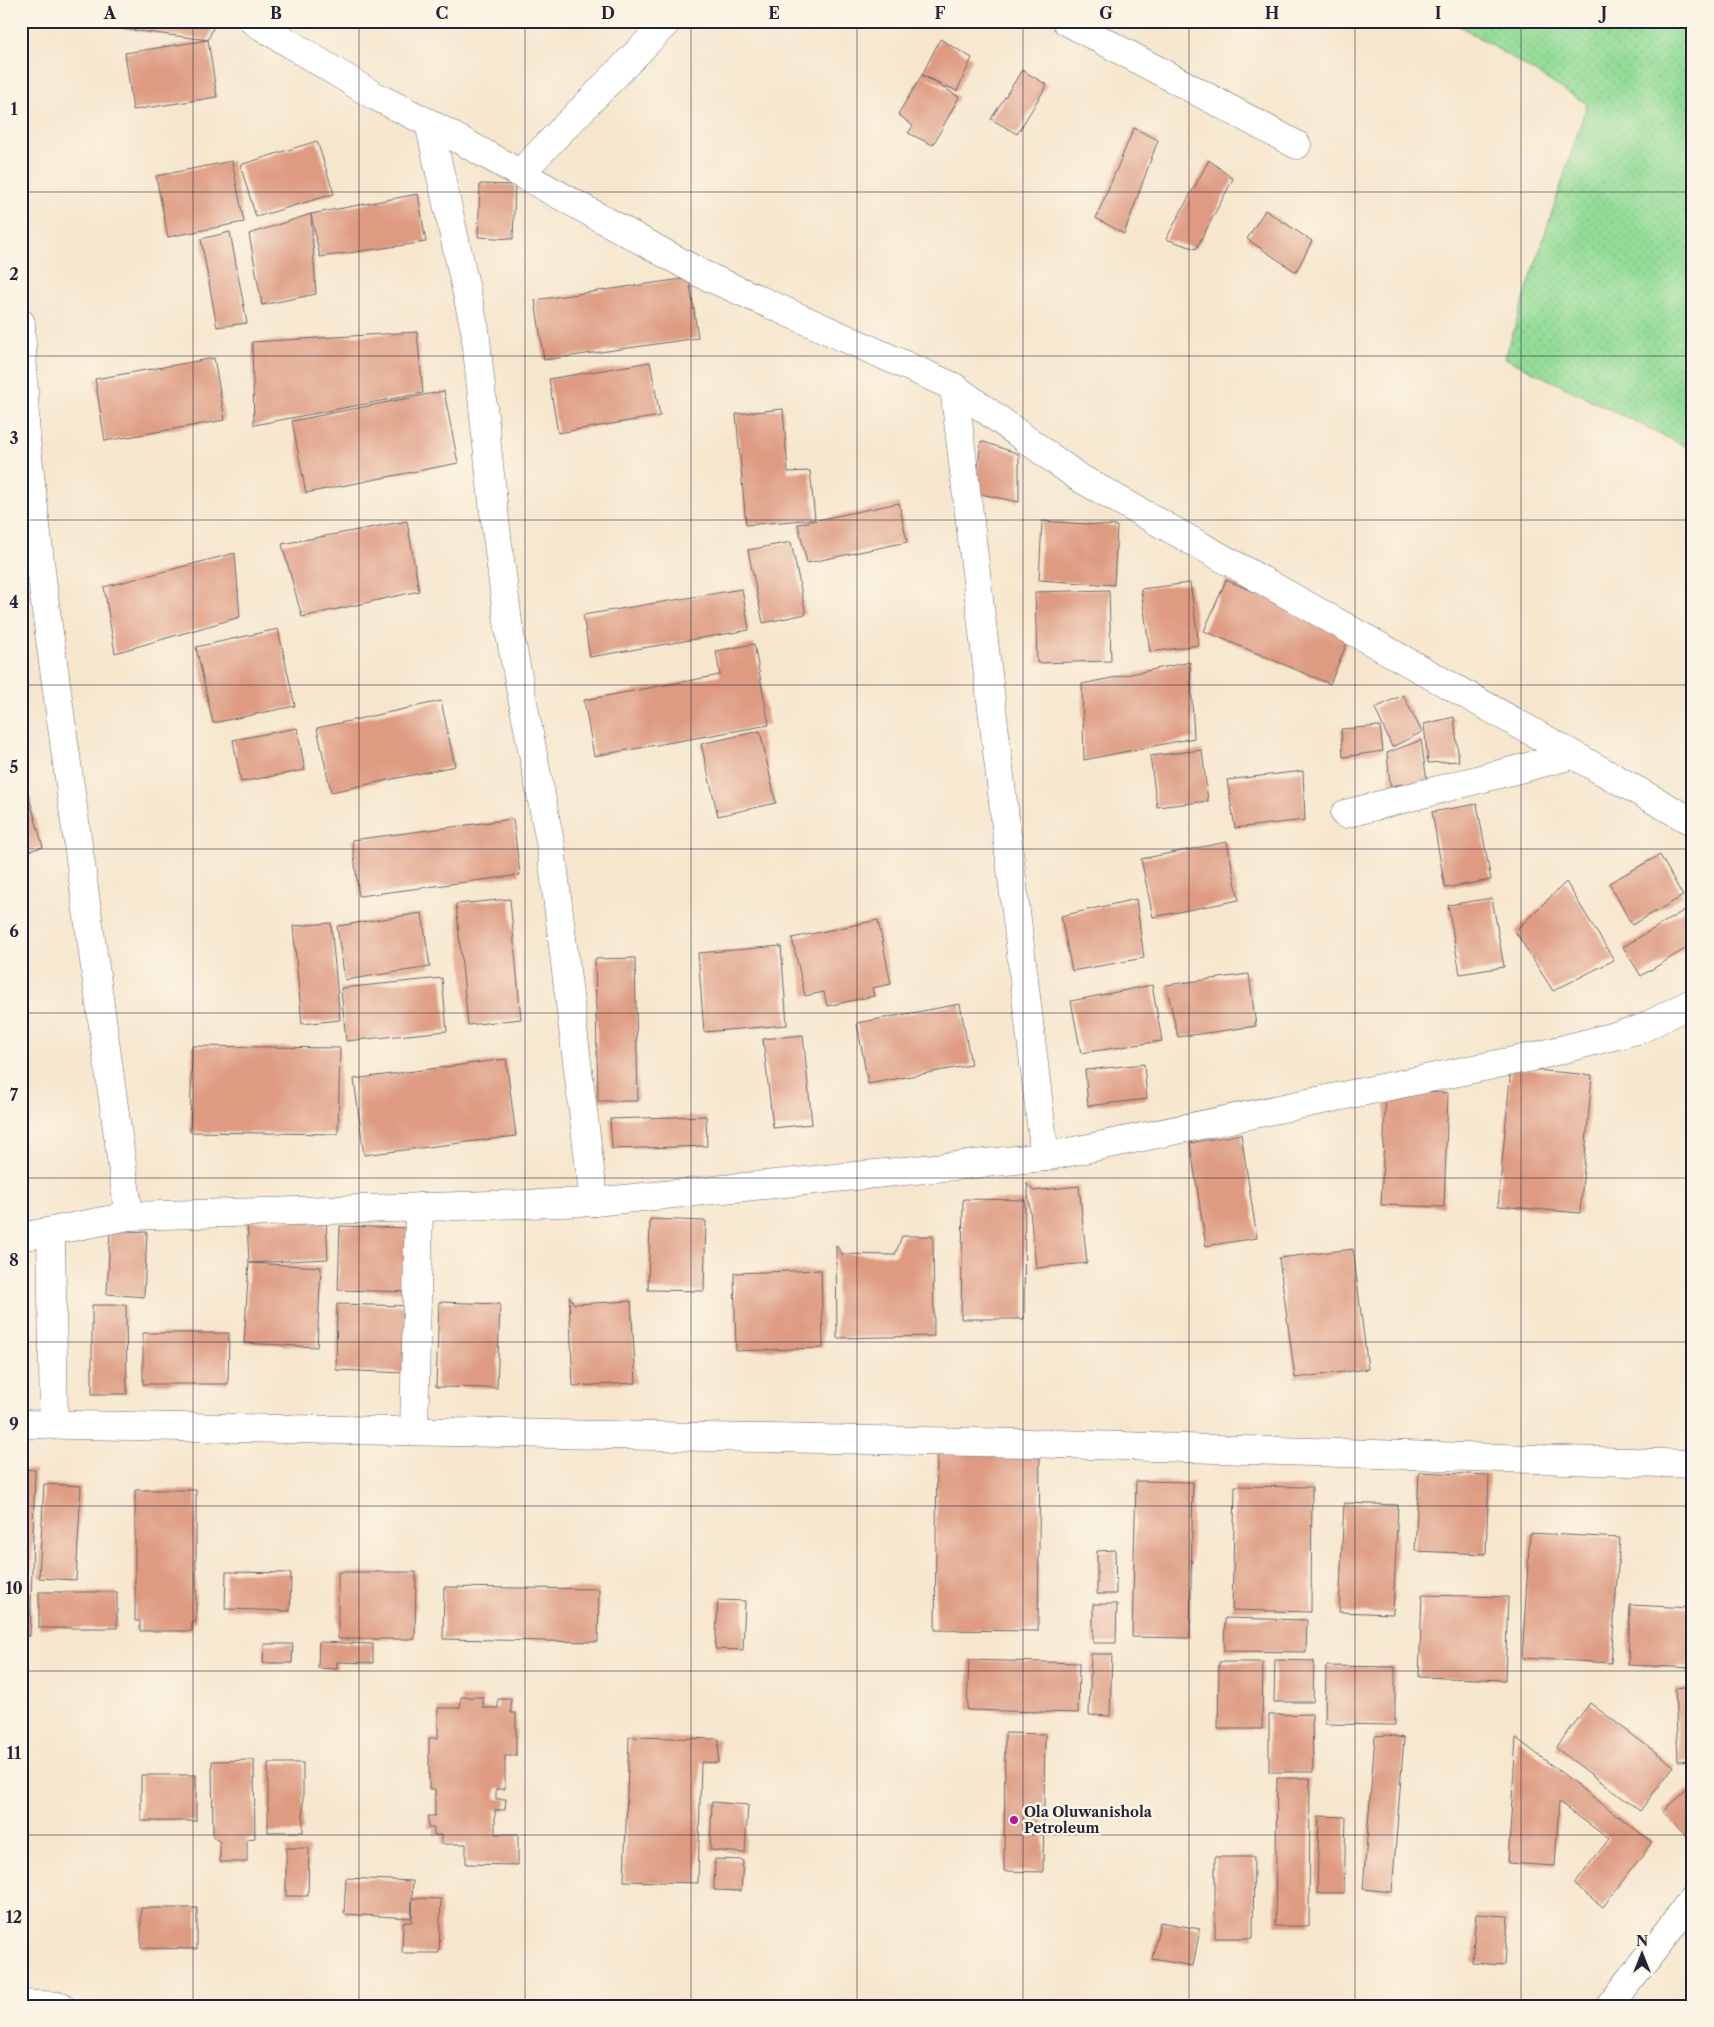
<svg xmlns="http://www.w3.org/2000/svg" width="1714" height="2027" font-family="'Libre Caslon Text',serif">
	<defs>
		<pattern id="grass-dots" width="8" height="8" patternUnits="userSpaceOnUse" patternTransform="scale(1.25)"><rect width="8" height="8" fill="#93dc97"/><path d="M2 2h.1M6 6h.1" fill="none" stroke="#7ebc83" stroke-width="1.8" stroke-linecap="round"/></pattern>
	</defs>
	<rect width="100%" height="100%" fill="#fcf5e5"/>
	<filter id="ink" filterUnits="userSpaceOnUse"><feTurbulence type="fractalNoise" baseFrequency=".02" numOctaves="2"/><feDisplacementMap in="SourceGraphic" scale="10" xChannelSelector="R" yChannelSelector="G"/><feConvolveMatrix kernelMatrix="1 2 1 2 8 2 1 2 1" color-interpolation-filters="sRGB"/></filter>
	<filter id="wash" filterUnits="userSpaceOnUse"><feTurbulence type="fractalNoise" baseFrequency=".0096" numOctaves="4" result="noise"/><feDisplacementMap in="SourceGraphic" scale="20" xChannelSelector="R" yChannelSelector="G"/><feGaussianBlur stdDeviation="1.12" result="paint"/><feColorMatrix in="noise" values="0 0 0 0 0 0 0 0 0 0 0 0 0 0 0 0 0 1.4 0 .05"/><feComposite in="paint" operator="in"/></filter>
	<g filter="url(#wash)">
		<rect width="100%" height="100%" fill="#f6e6cd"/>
		<!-- grass -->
		<path fill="url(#grass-dots)" stroke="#5a7f69" d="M1452,21H1693V450L1505,358L1587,104Z"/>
		<g id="blocks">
			<!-- building -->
			<g fill="#de9b82">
				<path d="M115,21H216L208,40L115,28Z"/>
				<path d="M940,39L972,58L957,91L922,75Z"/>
				<path d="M208,40L217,97L133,110L125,53Z"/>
				<path d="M1022,70L1047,85L1017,134L991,119Z"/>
				<path d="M922,75L959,97L933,145L908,133L913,126L898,114Z"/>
				<path d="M1134,128L1158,140L1124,234L1096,218Z"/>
				<path d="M317,141L334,194L256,217L240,165Z"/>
				<path d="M1209,160L1233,179L1196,249L1166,239Z"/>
				<path d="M232,161L244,222L168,237L156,176Z"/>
				<path d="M480,184L515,185L513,239L478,237Z"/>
				<path d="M418,194L426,242L320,257L311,214L316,294L262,305L249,234L311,214Z"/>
				<path d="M1265,210L1312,241L1296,272L1247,239Z"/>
				<path d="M230,232L247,323L217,327L201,239Z"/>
				<path d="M689,278L698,338L544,360L535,300Z"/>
				<path d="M417,332L423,393L254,425L252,342Z"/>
				<path d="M214,358L225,420L105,441L95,379Z"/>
				<path d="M650,362L660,416L558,433L549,379Z"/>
				<path d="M444,391L458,463L306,493L292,421Z"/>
				<path d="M783,409L788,472L810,471L815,519L746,525L736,414Z"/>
				<path d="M981,441L1019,454V502L975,493Z"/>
				<path d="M899,503L907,542L807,563L798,524Z"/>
				<path d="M407,521L419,591L302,617L282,544Z"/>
				<path d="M1042,521L1117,526L1114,585L1039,580Z"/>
				<path d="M791,542L806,614L763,623L748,550Z"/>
				<path d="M235,553L240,617L115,653L104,587Z"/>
				<path d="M1226,580L1351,633L1330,684L1204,631Z"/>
				<path d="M1190,583L1199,645L1150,652L1141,589Z"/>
				<path d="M742,589L749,630L590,657L583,615Z"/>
				<path d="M1109,590L1111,661L1037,663L1035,592Z"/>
				<path d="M278,629L295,706L213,723L196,647Z"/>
				<path d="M754,644L769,725L594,756L584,700L720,675L716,651Z"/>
				<path d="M1190,662L1194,738L1084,760L1082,684Z"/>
				<path d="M1403,695L1422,732L1392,747L1375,708Z"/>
				<path d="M441,701L455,766L331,792L317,728Z"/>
				<path d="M1454,717L1459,761L1428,763L1424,724Z"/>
				<path d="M1380,726L1383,751L1343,757L1341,729Z"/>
				<path d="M297,728L305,770L241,782L233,740Z"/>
				<path d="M760,731L776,803L718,816L701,744Z"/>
				<path d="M1421,740L1427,781L1390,786L1387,753Z"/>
				<path d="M1202,750L1208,801L1157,807L1150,756Z"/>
				<path d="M1303,771L1305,820L1235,828L1227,780Z"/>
				<path d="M26,786L43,847L21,853V788Z"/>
				<path d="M1477,804L1491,880L1445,888L1432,812Z"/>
				<path d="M513,819L520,875L359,896L352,840Z"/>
				<path d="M1227,842L1239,900L1153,917L1141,859Z"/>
				<path d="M1660,855L1683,896L1632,925L1609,883Z"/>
				<path d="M1566,882L1614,960L1553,991L1515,931Z"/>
				<path d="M1492,898L1504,967L1460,974L1448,905Z"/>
				<path d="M510,899L521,1019L468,1025L456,904Z"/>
				<path d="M1136,899L1144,958L1072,971L1061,916Z"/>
				<path d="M1693,905V944L1641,976L1623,947Z"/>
				<path d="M422,913L430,967L345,980L337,926Z"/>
				<path d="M878,920L891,984L872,988L874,996L827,1006L824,992L805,996L792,938Z"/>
				<path d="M331,923L340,1020L302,1024L293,926Z"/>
				<path d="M781,946L787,1025L704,1032L698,953Z"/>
				<path d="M635,958L638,1101H598L595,959Z"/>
				<path d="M1249,974L1256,1026L1178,1037L1166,985Z"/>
				<path d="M442,978L447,1031L346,1041L341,988Z"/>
				<path d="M1152,985L1162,1041L1081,1053L1071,1001Z"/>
				<path d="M960,1004L971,1065L868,1084L857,1023Z"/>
				<path d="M803,1035L812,1124L773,1128L763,1039Z"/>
				<path d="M192,1046L340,1048L338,1134L190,1132Z"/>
				<path d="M506,1059L516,1136L364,1155L354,1079Z"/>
				<path d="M1144,1064L1147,1099L1088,1106L1085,1070Z"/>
				<path d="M1511,1068L1592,1075L1580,1213L1498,1206Z"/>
				<path d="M1386,1091L1448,1093L1444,1207L1381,1205Z"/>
				<path d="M706,1116L707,1146L612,1149L610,1119Z"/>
				<path d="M1241,1134L1257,1238L1206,1246L1190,1143Z"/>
				<path d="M1027,1183L1033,1191L1079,1186L1087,1263L1036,1268Z"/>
				<path d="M963,1199L1025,1200L1024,1319H961Z"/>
				<path d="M326,1218L328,1259L250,1263L321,1267L317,1347L244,1343L249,1263L247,1222Z"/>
				<path d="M650,1219L706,1221L704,1291L648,1290Z"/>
				<path d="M340,1226L413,1228L411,1292L338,1290Z"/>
				<path d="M110,1230L147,1232L144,1297L107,1294Z"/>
				<path d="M902,1236H933L934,1336L837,1338L836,1245L842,1254L895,1255Z"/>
				<path d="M1353,1249L1368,1369L1295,1378L1279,1258Z"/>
				<path d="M821,1270L823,1348L736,1351L734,1273Z"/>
				<path d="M569,1296L574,1304L631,1301L636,1383L573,1386Z"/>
				<path d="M439,1302L500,1304L497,1388L436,1387Z"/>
				<path d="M337,1304L408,1306L405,1373L336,1370Z"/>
				<path d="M92,1305H126L127,1394H92Z"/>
				<path d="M143,1333H229L228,1384H143Z"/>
				<path d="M937,1452L1040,1453L1038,1631L935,1630Z"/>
				<path d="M21,1469L35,1470L30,1636H21Z"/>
				<path d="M1419,1472L1489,1475L1486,1554L1415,1551Z"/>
				<path d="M1136,1481L1193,1482L1190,1638L1132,1637Z"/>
				<path d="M44,1484L81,1486L76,1580L39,1578Z"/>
				<path d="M1235,1486L1312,1487L1311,1612L1232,1610Z"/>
				<path d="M135,1490H196V1622H192V1631H140V1621H135Z"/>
				<path d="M1344,1503L1398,1505L1393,1614L1339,1612Z"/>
				<path d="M1530,1533L1620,1538L1611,1663L1522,1658Z"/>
				<path d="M1115,1550L1116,1594H1097V1551Z"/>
				<path d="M226,1572L291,1573L290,1611L225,1609Z"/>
				<path d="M338,1572H416L415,1639H338Z"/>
				<path d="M444,1587L599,1589L598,1642L443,1639Z"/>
				<rect x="39" y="1592" width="78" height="36"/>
				<path d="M1422,1595L1508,1597L1505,1680L1419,1677Z"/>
				<path d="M718,1600L745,1601L743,1650L715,1649Z"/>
				<path d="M1093,1604H1117L1116,1643H1093Z"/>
				<path d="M1630,1605L1693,1608V1668L1628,1665Z"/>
				<path d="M1225,1618L1307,1620L1306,1652L1224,1651Z"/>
				<path d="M319,1642L373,1644V1663L337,1662V1669L318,1668Z"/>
				<path d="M264,1644H293L292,1663H263Z"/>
				<path d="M1091,1654H1112L1110,1716L1089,1715Z"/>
				<path d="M969,1660L1079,1663L1078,1713L967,1710Z"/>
				<path d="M1275,1660L1314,1661L1313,1702H1274Z"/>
				<path d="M1219,1662H1263L1262,1729H1218Z"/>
				<path d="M1326,1666L1395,1667V1725L1325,1724Z"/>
				<path d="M1693,1687V1760L1678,1761L1675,1689Z"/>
				<path d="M461,1697H483V1708H498V1699H511V1713H516V1756H505V1789H496V1799H506L505,1810H495V1834H518V1865L466,1864V1844H441V1835H434V1828H428V1816H435V1789H429V1738H438V1708H460Z"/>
				<path d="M1590,1703L1674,1766L1640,1811L1556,1748Z"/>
				<path d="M1312,1714L1313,1772H1269V1715Z"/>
				<path d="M1005,1733L1045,1734L1043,1872L1004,1871Z"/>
				<path d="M1387,1735L1404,1738L1392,1892L1363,1889L1375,1736Z"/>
				<path d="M629,1737L719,1739L718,1763L701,1762L698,1883L624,1881Z"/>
				<path d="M1516,1738L1652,1842L1603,1907L1574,1884L1609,1839L1559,1802L1555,1866L1508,1863Z"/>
				<path d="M254,1760L255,1838L247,1839V1862H220V1842L213,1837L212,1761Z"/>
				<rect x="268" y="1763" width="35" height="69"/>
				<rect x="141" y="1775" width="55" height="46"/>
				<path d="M1277,1778H1310L1309,1926H1275Z"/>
				<path d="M1687,1789L1693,1796V1844L1663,1811Z"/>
				<path d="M712,1802L748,1805L745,1853L710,1850Z"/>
				<path d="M1319,1816L1346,1817L1344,1893H1317Z"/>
				<path d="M286,1848H309L308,1896H286Z"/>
				<path d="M1215,1857H1254L1253,1938H1215Z"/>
				<path d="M715,1859L743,1860L741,1891L714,1890Z"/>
				<path d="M346,1878L413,1881L411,1918L344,1914Z"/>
				<path d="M413,1898L441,1899L439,1953H402L403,1922H412Z"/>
				<path d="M141,1908H197V1949L141,1948Z"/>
				<path d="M1476,1914L1508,1916L1505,1965L1472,1963Z"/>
				<path d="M1160,1922L1200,1929L1193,1966L1152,1959Z"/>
			</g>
		</g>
	</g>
	<g filter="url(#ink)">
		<use href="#blocks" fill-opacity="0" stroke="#6c676e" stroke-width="1"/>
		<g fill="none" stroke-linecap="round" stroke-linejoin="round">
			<defs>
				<g id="street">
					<path d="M253,21L373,95L429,123L702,274L954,387L1078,477L1693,822"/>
					<path d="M1066,21L1297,145"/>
					<path d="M429,123L475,330L494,512L509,630L551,847L594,1202"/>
					<path d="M520,173L668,21"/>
					<path d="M21,323L26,439L44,596L129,1216"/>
					<path d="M954,387L1045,1157"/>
					<path d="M1345,814L1573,755"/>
					<path d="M51,1233L54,1425"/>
					<path d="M21,1237L129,1216L594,1202L1045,1157L1537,1056L1641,1029L1693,1002"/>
					<path d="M21,1424L1028,1443L1693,1464"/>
					<path d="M414,1431L419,1207"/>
					<path d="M1610,2006L1693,1899"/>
				</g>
				<path id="secondary" d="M21,2004L61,2006"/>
			</defs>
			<!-- street casing -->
			<use href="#street" stroke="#6c676e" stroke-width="29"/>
			<!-- secondary casing -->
			<use href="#secondary" stroke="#6c676e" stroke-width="29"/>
			<!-- street -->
			<use href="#street" stroke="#fff" stroke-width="28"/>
			<!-- secondary -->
			<use href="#secondary" stroke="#fff" stroke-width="28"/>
		</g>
	</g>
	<!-- grid -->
	<path fill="none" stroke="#22223b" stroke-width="1" stroke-opacity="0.55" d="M193,21V2006M359,21V2006M525,21V2006M691,21V2006M857,21V2006M1023,21V2006M1189,21V2006M1355,21V2006M1521,21V2006M21,192H1693M21,356H1693M21,520H1693M21,685H1693M21,849H1693M21,1013H1693M21,1178H1693M21,1342H1693M21,1506H1693M21,1671H1693M21,1835H1693"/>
	<!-- markers -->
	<circle fill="#b5179e" stroke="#fcf5e5" stroke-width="2" cx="1014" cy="1820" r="5"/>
	<g text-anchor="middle" stroke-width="5" stroke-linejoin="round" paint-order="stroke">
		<!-- poi labels -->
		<g font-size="14" font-weight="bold" fill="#22223b" stroke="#fcf5e5" text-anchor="start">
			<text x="1024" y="1817">Ola Oluwanishola<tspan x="1024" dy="16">Petroleum</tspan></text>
		</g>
	</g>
	<!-- margin -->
	<rect width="1714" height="2027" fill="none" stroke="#fcf5e5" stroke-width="55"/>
	<!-- north arrow -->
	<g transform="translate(1642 1954)" stroke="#fcf5e5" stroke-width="4" paint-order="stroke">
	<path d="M0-4L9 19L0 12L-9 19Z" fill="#22223b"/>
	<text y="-8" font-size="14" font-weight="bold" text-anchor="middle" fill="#22223b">N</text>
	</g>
	<rect x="28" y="28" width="1658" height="1972" fill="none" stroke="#22223b" stroke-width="2"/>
	<g font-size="16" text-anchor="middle" font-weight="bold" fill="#22223b">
		<text x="110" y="19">A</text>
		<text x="276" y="19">B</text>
		<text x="442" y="19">C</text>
		<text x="608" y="19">D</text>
		<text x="774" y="19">E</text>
		<text x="940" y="19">F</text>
		<text x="1106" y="19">G</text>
		<text x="1272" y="19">H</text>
		<text x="1438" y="19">I</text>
		<text x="1604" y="19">J</text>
		<text x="14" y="115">1</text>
		<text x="14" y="280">2</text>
		<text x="14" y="444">3</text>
		<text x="14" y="608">4</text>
		<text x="14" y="773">5</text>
		<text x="14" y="937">6</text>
		<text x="14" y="1101">7</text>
		<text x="14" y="1266">8</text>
		<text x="14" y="1430">9</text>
		<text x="14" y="1594">10</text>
		<text x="14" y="1759">11</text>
		<text x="14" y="1923">12</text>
	</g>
</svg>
